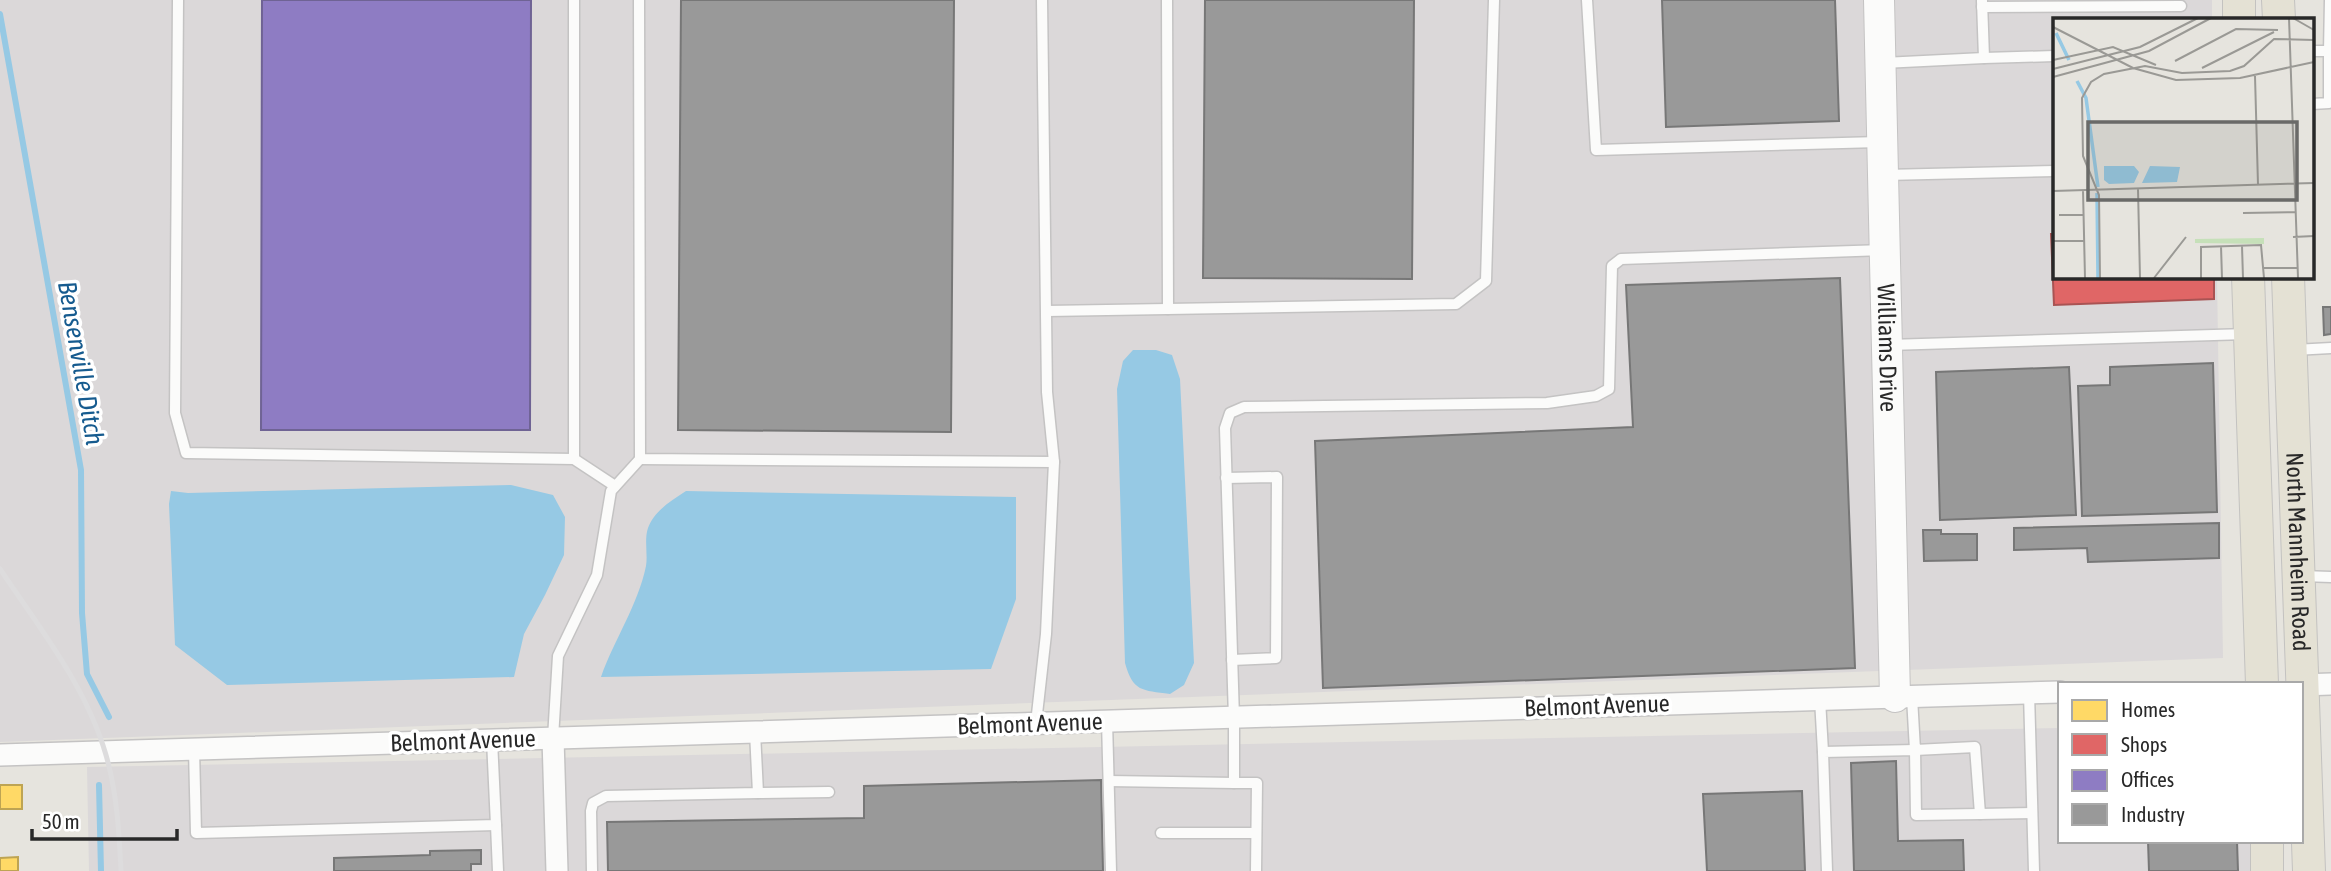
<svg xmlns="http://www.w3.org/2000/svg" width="2331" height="871" font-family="'Asap Condensed',sans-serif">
	<rect width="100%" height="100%" fill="#e6e4de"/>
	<!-- industrial -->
	<g fill="#dbd8d9">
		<path d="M0,0H2212V19H2054V276L2217,277L2223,658L0,742Z"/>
		<path d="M2060,728V841H2250L2251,871H89L87,767Z"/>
	</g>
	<!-- water -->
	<g fill="#96c9e4">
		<path d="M1133,350H1156L1172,355L1180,379L1194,663L1184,685L1170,694C1142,690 1133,692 1125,663L1117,389L1123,361Z"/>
		<path d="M511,485L553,495L565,517L564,555L545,595L524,634L514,677L227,685L175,645L169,504L171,491L188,493Z"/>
		<path d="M686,491L1016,497V599L991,669L601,677C614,640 638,605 646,566C648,554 644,540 648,528C654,511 672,500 686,491Z"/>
	</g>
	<!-- homes -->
	<g fill="#ffd966" stroke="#bea453" stroke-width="2">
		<rect x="0" y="785" width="22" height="24"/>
		<path d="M18,857V871H0V858Z"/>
	</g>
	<!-- shops -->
	<path fill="#e06666" stroke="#a95353" stroke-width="2" d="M2051,234H2054V276H2214V299L2054,305Z"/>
	<!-- offices -->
	<path fill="#8e7cc3" stroke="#6f6394" stroke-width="2" d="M262,0H531L530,430H261Z"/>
	<!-- industry -->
	<g fill="#999" stroke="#777" stroke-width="2">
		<path d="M681,0H954L951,432L678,430Z"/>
		<path d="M1205,0H1414L1412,279L1203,278Z"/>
		<path d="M1662,0H1835L1839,121L1666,127Z"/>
		<path d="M1840,278L1855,668L1323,688L1315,441L1633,427L1626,285Z"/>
		<path d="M2323,307H2331V334L2324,335Z"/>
		<path d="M2213,363L2217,512L2082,516L2078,386L2110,385V367Z"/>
		<path d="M2069,367L2076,515L1940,520L1936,372Z"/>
		<path d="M2219,523V558L2088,562L2087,548L2014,550V528Z"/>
		<path d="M1923,530H1941V534H1977V560L1924,561Z"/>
		<path d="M1896,761L1898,841L1963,840L1964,871H1854L1851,763Z"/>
		<path d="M1101,780L1103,871H608L607,822L864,818V786Z"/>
		<path d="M1802,791L1805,871H1707L1703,794Z"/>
		<path d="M2148,841H2237L2238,871H2149Z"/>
		<path d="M481,850V864H471V871H334V858L430,855V851Z"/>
	</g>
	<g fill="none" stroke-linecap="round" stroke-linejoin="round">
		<!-- stream -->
		<g stroke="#96c9e4" stroke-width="6">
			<path d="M0,14L81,470L82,613L87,674L109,717"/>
			<path d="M99,785L101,871"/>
		</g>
		<defs>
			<g id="lane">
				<path d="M178,0L175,413L186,453L574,459L615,486"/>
				<path d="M574,0V459"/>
				<path d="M639,0L640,459L1054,462"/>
				<path d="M1167,0L1168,309"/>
				<path d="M1587,0L1596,150L1879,142"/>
				<path d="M2330,0L2329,51L2331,50"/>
				<path d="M1982,7L2181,6"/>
				<path d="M2312,51H2329V103L2312,104"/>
				<path d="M1984,58L2054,56"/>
				<path d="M1883,63L1984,58L1982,1"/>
				<path d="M1885,175L2054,171"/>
				<path d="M1047,311L1456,304L1486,281L1494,0"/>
				<path d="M1889,345L2247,334"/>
				<path d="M2294,350L2331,348"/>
				<path d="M1226,478L1277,477L1276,658L1232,660"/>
				<path d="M2302,576L2331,577"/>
				<path d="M2029,693L2034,871"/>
				<path d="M1912,697L1915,750L1975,747L1980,814L2032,813"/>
				<path d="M1820,699L1823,752"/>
				<path d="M1107,721L1111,871"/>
				<path d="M1036,723L1046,634L1054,462L1047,392L1042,0"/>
				<path d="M553,738L558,656L597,575L611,491L640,459"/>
				<path d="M194,749L196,833L496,825L492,740"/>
				<path d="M1109,781L1234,783"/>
				<path d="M758,793L829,792"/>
				<path d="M496,825L498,871"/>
				<path d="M1161,833H1256"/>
				<path d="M592,871L591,811L593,803L606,796L758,793L755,732"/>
				<path d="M1256,871L1257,783H1234V718L1225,428L1230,413L1244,407L1547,403L1596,396L1609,389L1612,266L1621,259L1884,250"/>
				<path d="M1827,871L1823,752L1915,750L1916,815L1980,814"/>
			</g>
			<g id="street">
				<path d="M2301,685L2331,684"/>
				<path d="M553,738L557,871"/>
				<path d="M0,755L2060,692"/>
			</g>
			<g id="secondary">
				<path id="s1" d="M1879,0L1895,697"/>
			</g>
			<g id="primary">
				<path d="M2239,0V19"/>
				<path d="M2278,0L2279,19"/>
				<path d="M2248,276L2262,684"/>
				<path id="s2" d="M2288,276L2309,871"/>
				<path d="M2267,841V871"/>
			</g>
		</defs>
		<!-- lane casing -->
		<use href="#lane" stroke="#c4c3c3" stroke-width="13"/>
		<!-- street casing -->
		<use href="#street" stroke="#c4c3c3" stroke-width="24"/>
		<!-- secondary casing -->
		<use href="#secondary" stroke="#c4c3c3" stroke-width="32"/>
		<!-- primary casing -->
		<use href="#primary" stroke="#c3c2c0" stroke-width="34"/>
		<!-- lane -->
		<use href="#lane" stroke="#fbfbfa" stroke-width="10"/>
		<!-- street -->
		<use href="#street" stroke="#fbfbfa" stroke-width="21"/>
		<!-- secondary -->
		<use href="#secondary" stroke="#fbfbfa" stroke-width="30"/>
		<!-- primary -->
		<use href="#primary" stroke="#e4e1d4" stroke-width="32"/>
		<!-- rail -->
		<path stroke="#dddcdd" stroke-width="5" d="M0,569C39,627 86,686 106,755C117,793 119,831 121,871"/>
	</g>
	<g text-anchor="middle" stroke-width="7" stroke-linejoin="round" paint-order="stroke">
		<!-- street labels -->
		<g font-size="24" fill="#282828" stroke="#fff">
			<text dy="8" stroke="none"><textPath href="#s1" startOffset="348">Williams Drive</textPath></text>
			<text dy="8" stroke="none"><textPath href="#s2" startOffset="276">North Mannheim Road</textPath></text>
			<text transform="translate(1597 706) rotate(-2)" y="8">Belmont Avenue</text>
			<text transform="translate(1030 724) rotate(-2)" y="8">Belmont Avenue</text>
			<text transform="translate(463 741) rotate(-2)" y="8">Belmont Avenue</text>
		</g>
		<!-- water labels -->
		<g font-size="26" font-style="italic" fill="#165b8f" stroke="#fff">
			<text transform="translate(81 363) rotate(80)" y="9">Bensenville Ditch</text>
		</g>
	</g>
	<!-- overview -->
	<g transform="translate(2053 18)">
		<rect width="261" height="261" fill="#e6e4de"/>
		<path d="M211,220V226L142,225V221Z" fill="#c6e0b9"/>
		<path d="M51,148H81L86,154L81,165L56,166L51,162ZM97,148L127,149L124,164L89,165Z" fill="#96c9e4"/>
		<path fill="none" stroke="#96c9e4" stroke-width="3.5" d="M3,15L16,42M24,63L33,80L45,169M44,175L45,260"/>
		<path fill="none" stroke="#9a9995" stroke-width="2" d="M236,0L245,260M240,0L261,12M0,9L80,50L123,62L187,60L261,44M0,42L60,29L103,47M122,43L183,11L225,12M149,50L221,14M0,51L87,29L145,0M202,58L205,167M0,59L96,33L158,0M85,171L87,260M30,172L32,260M0,173L261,165M190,195L243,194M6,197H30M240,219L261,218M0,223H31M168,228L169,260M189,228L190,260M210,250H244M47,260L46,177L30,138L29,80L38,64L51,56L92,48L129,55L177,53L191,48L221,21L261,22M101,260L133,219M148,260V229L208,227L211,260"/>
		<path fill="#6a6a68" fill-opacity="0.15" stroke="#6a6a68" stroke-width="3.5" d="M35,104H244V182H35Z"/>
		<rect width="261" height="261" fill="none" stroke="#282828" stroke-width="3.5"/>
	</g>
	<!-- legend -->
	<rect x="2058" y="682" width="245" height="161" fill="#ffffff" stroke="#a9a9a9" stroke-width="2"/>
	<rect x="2072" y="700" width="35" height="21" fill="#ffd966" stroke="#a9a9a9" stroke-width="2"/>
	<text x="2121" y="717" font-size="21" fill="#282828">Homes</text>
	<rect x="2072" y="734" width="35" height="21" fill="#e06666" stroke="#a9a9a9" stroke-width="2"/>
	<text x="2121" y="752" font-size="21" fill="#282828">Shops</text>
	<rect x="2072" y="770" width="35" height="21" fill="#8e7cc3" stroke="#a9a9a9" stroke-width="2"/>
	<text x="2121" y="787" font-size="21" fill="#282828">Offices</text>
	<rect x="2072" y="804" width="35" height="21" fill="#999999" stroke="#a9a9a9" stroke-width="2"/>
	<text x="2121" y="822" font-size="21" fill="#282828">Industry</text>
	<!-- scale -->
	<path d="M32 829v10h145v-10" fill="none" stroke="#282828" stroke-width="3.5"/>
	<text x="42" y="829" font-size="21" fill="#282828" stroke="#ffffff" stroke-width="5" paint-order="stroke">50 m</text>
</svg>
